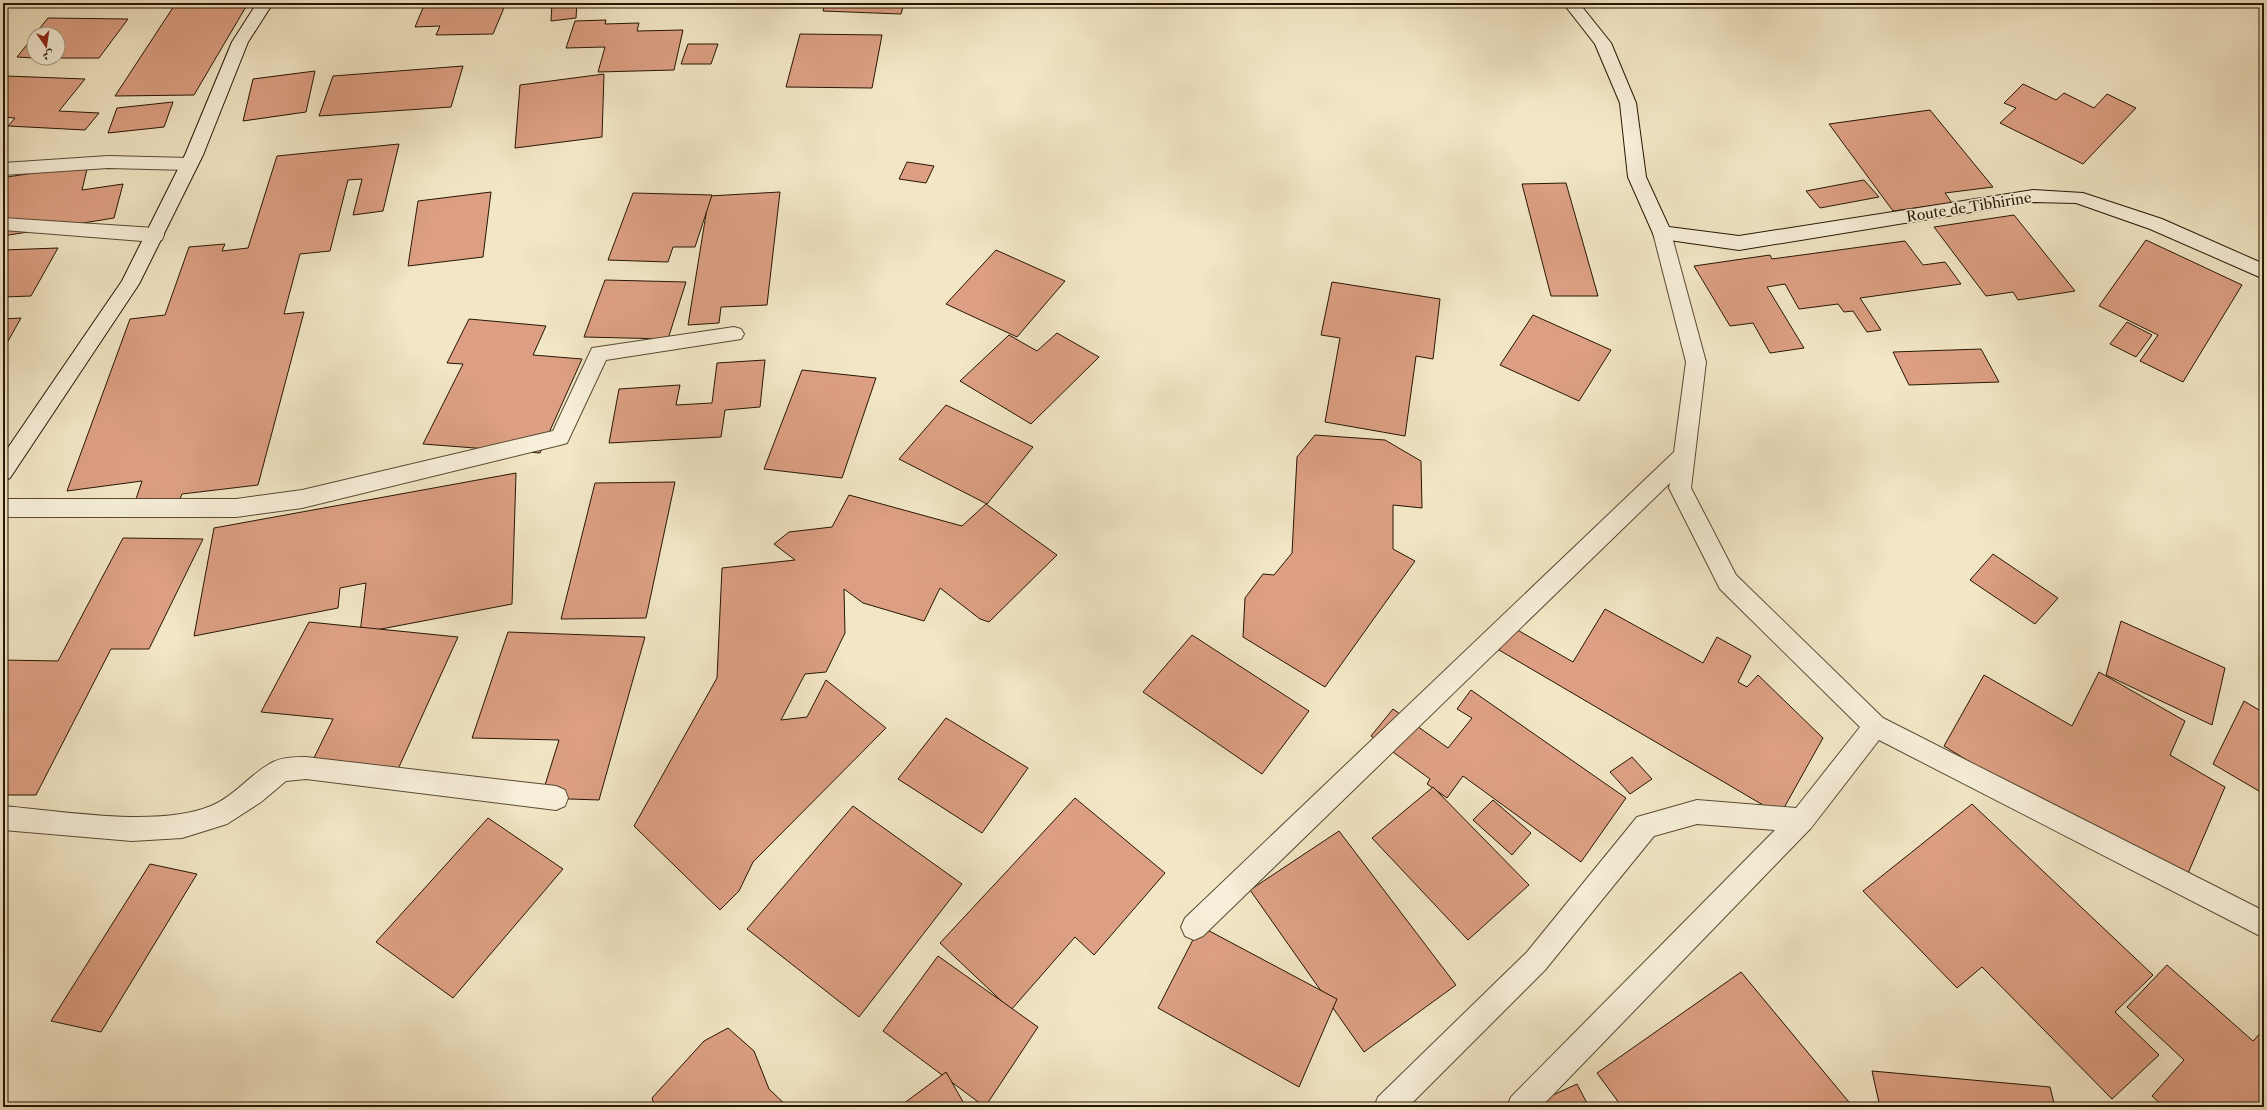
<svg xmlns="http://www.w3.org/2000/svg" width="2267" height="1110" font-family="'Libre Caslon Text',Amiri,serif">
	<rect width="100%" height="100%" fill="#f2e6c5"/>
	<filter id="stains"><feTurbulence type="fractalNoise" baseFrequency=".005" numOctaves="4"/><feColorMatrix values="0 0 0 0 .2 0 0 0 0 .09 0 0 0 0 .02 0 0 0 .5 -.17"/></filter>
	<radialGradient id="worn" r=".72"><stop offset=".6" stop-color="#630" stop-opacity="0"/><stop offset="1" stop-color="#630" stop-opacity=".3"/></radialGradient>
	<!-- building -->
	<g fill="#dc9f83" stroke="#261603">
		<path d="M425,3H506L493,34L436,35L440,26L415,27Z"/>
		<path d="M552,3H577L576,18L551,21Z"/>
		<path d="M825,3H904L901,14L823,11Z"/>
		<path d="M247,5L194,95L115,96L174,6Z"/>
		<path d="M48,18L128,19L99,58H58V34H35Z"/>
		<path d="M606,20L605,24L639,23L637,31L683,30L674,70L598,72L605,47L566,48L575,21Z"/>
		<path d="M800,34L882,35L872,88L786,87Z"/>
		<path d="M34,36V58L17,57Z"/>
		<path d="M688,44H718L711,64H681Z"/>
		<path d="M463,66L451,107L319,116L333,76Z"/>
		<path d="M315,71L306,112L243,121L253,79Z"/>
		<path d="M604,74L602,137L515,148L520,85Z"/>
		<path d="M6,76L85,79L59,111L99,113L85,130L8,126L15,118L3,117V80Z"/>
		<path d="M2023,84L2056,100L2064,93L2094,108L2107,94L2136,108L2083,164L2000,123L2016,108L2004,103Z"/>
		<path d="M173,102L164,127L108,133L117,108Z"/>
		<path d="M1930,110L1993,187L1945,193L1952,203L1893,211L1829,124Z"/>
		<path d="M399,144L383,211L353,215L362,179L348,180L330,251L300,254L284,314L304,312L258,485L182,494L180,499L134,505L142,481L67,491L130,319L165,315L189,247L225,244L222,251L248,248L277,156Z"/>
		<path d="M907,162L934,166L926,183L899,179Z"/>
		<path d="M88,165L82,190L123,184L114,218L3,236V189L7,177Z"/>
		<path d="M1864,180L1879,197L1820,208L1806,191Z"/>
		<path d="M1566,183L1598,296H1551L1522,184Z"/>
		<path d="M491,192L483,257L408,266L418,201Z"/>
		<path d="M780,192L767,305L721,307L719,323L688,325L709,196Z"/>
		<path d="M633,193L712,195L695,247H673L668,262L608,260Z"/>
		<path d="M2014,215L2075,291L2018,300L2013,292L1986,296L1934,227Z"/>
		<path d="M2146,240L2242,285L2183,382L2140,361L2158,335L2099,306Z"/>
		<path d="M1905,241L1923,265L1945,262L1961,284L1860,298L1881,330L1867,332L1853,311L1844,312L1838,304L1799,309L1785,284L1767,287L1804,348L1770,353L1753,323L1730,326L1694,266L1770,255L1772,259Z"/>
		<path d="M58,248L31,296L3,297V250Z"/>
		<path d="M996,250L1065,281L1017,337L946,304Z"/>
		<path d="M605,280L686,282L668,339L584,337Z"/>
		<path d="M1332,282L1440,299L1433,359L1416,356L1405,436L1325,422L1340,338L1321,335Z"/>
		<path d="M1533,315L1611,350L1579,401L1500,365Z"/>
		<path d="M21,318L3,350V319Z"/>
		<path d="M469,319L546,326L533,355L582,359L540,453L423,444L463,364L447,363Z"/>
		<path d="M2127,322L2152,335L2136,357L2110,344Z"/>
		<path d="M1057,333L1099,357L1031,424L960,381L1009,335L1037,351Z"/>
		<path d="M1981,349L1999,382L1909,385L1893,352Z"/>
		<path d="M765,360L760,407L725,410L721,437L609,443L619,389L680,385L676,405L712,403L717,363Z"/>
		<path d="M802,370L876,378L842,478L764,469Z"/>
		<path d="M946,405L1033,447L987,504L899,459Z"/>
		<path d="M1315,435L1385,440L1421,461L1422,508L1393,505V549L1415,561L1325,687L1243,637L1245,598L1263,574L1274,575L1292,553L1297,457Z"/>
		<path d="M516,473L512,604L360,633L366,583L340,588L338,608L194,636L214,528Z"/>
		<path d="M675,482L646,618L561,619L595,483Z"/>
		<path d="M849,495L962,526L986,504L1057,555L989,622L980,619L940,588L924,621L863,603L844,589L845,633L826,672L805,674L781,720L807,717L826,680L886,728L753,862L739,891L720,910L634,826L717,678L722,568L795,560L774,544L789,532L832,527Z"/>
		<path d="M123,538L203,539L149,649H111L36,795H3V660L58,661Z"/>
		<path d="M1993,554L2058,598L2035,624L1970,580Z"/>
		<path d="M1605,609L1703,663L1717,637L1751,656L1738,682L1747,687L1758,675L1823,738L1780,815L1499,650L1514,628L1573,662Z"/>
		<path d="M2121,621L2225,668L2212,725L2106,675Z"/>
		<path d="M309,622L458,637L394,778L309,768L333,719L261,712Z"/>
		<path d="M508,632L645,637L599,800L541,798L559,740L472,738Z"/>
		<path d="M1192,635L1309,711L1262,774L1143,692Z"/>
		<path d="M2099,672L2185,721L2170,755L2225,787L2180,892L1944,746L1984,675L2072,726Z"/>
		<path d="M1471,690L1626,798L1581,862L1463,776L1447,798L1427,784L1430,779L1371,736L1393,709L1448,748L1472,718L1457,709Z"/>
		<path d="M2244,701L2264,713V794L2213,764Z"/>
		<path d="M946,718L1028,768L982,833L898,779Z"/>
		<path d="M1632,757L1652,779L1630,794L1610,772Z"/>
		<path d="M1433,787L1529,885L1468,940L1372,838Z"/>
		<path d="M1075,798L1165,873L1094,955L1075,937L1011,1010L940,943Z"/>
		<path d="M1493,800L1531,833L1512,855L1473,820Z"/>
		<path d="M1972,804L2153,975L2115,1012L2159,1055L2112,1099L1982,967L1957,988L1863,891Z"/>
		<path d="M853,806L962,884L859,1017L747,929Z"/>
		<path d="M488,818L563,869L453,998L376,942Z"/>
		<path d="M1339,831L1456,985L1364,1052L1250,890Z"/>
		<path d="M150,864L197,874L101,1032L51,1021Z"/>
		<path d="M1200,926L1337,999L1299,1087L1158,1008Z"/>
		<path d="M938,956L1038,1027L985,1107L883,1031Z"/>
		<path d="M2167,965L2253,1041L2264,1029V1107H2164L2152,1096L2184,1060L2127,1007Z"/>
		<path d="M1741,972L1853,1107H1622L1597,1073Z"/>
		<path d="M728,1028L754,1051L769,1089L788,1107H655L652,1098L704,1041Z"/>
		<path d="M1872,1071L2050,1087L2055,1107H1880Z"/>
		<path d="M946,1072L966,1107H899Z"/>
		<path d="M1577,1084L1589,1107H1532L1531,1105Z"/>
	</g>
	<g fill="none" stroke-linecap="round" stroke-linejoin="round">
		<defs>
			<g id="street">
				<path d="M108,156L189,158L195,160L198,164L195,168L189,170L108,168L3,175V163Z"/>
				<path d="M3,218L155,228L162,230L164,235L162,240L155,242L3,230Z"/>
				<path d="M1662,226L1669,228L1671,233L1706,362L1691,488L1736,575L1883,718L2264,911V938L1879,740L1811,828L1541,1107H1507L1511,1097L1775,830L1697,824L1654,836L1545,970L1408,1107H1374L1378,1097L1527,952L1637,817L1697,800L1796,808L1860,727L1720,589L1669,488L1670,483L1203,936L1194,940L1185,936L1181,927L1185,918L1674,452L1686,362L1653,233L1655,228Z"/>
				<path d="M734,327L741,329L744,334L741,339L606,360L567,443L560,445L302,508L236,517H3V499H236L302,490L553,431L592,348Z"/>
				<path d="M306,757L556,786L565,790L568,798L565,806L556,810L306,779L286,781L261,802L227,824L182,838L132,841L3,830V806C62,811 157,828 211,806C235,796 251,773 273,762C283,757 295,757 306,757Z"/>
			</g>
			<g id="secondary">
				<path d="M257,3H273L248,42L203,155L139,284L10,478L3,481V455L122,281L185,155L232,42Z"/>
				<path d="M1563,3H1579L1611,43L1636,103L1646,177L1669,227L1739,236L2033,190L2083,193L2162,219L2264,264V279L2150,229L2076,203L2033,202L1739,250L1655,238L1628,177L1620,103L1595,44Z"/>
			</g>
		</defs>
		<!-- street casing -->
		<use href="#street" stroke="#594a34" stroke-width="2"/>
		<!-- secondary casing -->
		<use href="#secondary" stroke="#261603" stroke-width="2"/>
		<!-- street -->
		<use href="#street" fill="#f7efd9" fill-rule="evenodd"/>
		<!-- secondary -->
		<use href="#secondary" fill="#f7efd9" fill-rule="evenodd"/>
	</g>
	<g text-anchor="middle" stroke-width="3.5" stroke-linejoin="round" paint-order="stroke">
		<!-- street labels -->
		<g font-size="14" fill="#261603" stroke="#f7efd9">
			<text transform="translate(1969 207) rotate(-9)" y="5">Route de Tibhirine</text>
		</g>
	</g>
	<!-- margin -->
	<rect width="2267" height="1110" fill="none" stroke="#f2e6c5" stroke-width="16"/>
	<rect x="4" y="4" width="2259" height="1102" fill="none" stroke="#261603" stroke-width="2"/>
	<rect x="8" y="8" width="2251" height="1094" fill="none" stroke="#261603"/>
	<!-- north arrow -->
	<g transform="translate(46 46) rotate(167)"><circle r="19" fill="#f7efd9" stroke="#a39883"/>
	<path d="M0-3L7 15L0 10L-7 15Z" fill="#8f2418"/>
	<text y="-6" font-size="11" font-weight="bold" text-anchor="middle" fill="#261603">ش</text>
	</g>
	<rect width="100%" height="100%" filter="url(#stains)"/>
	<rect width="100%" height="100%" fill="url(#worn)"/>
</svg>
